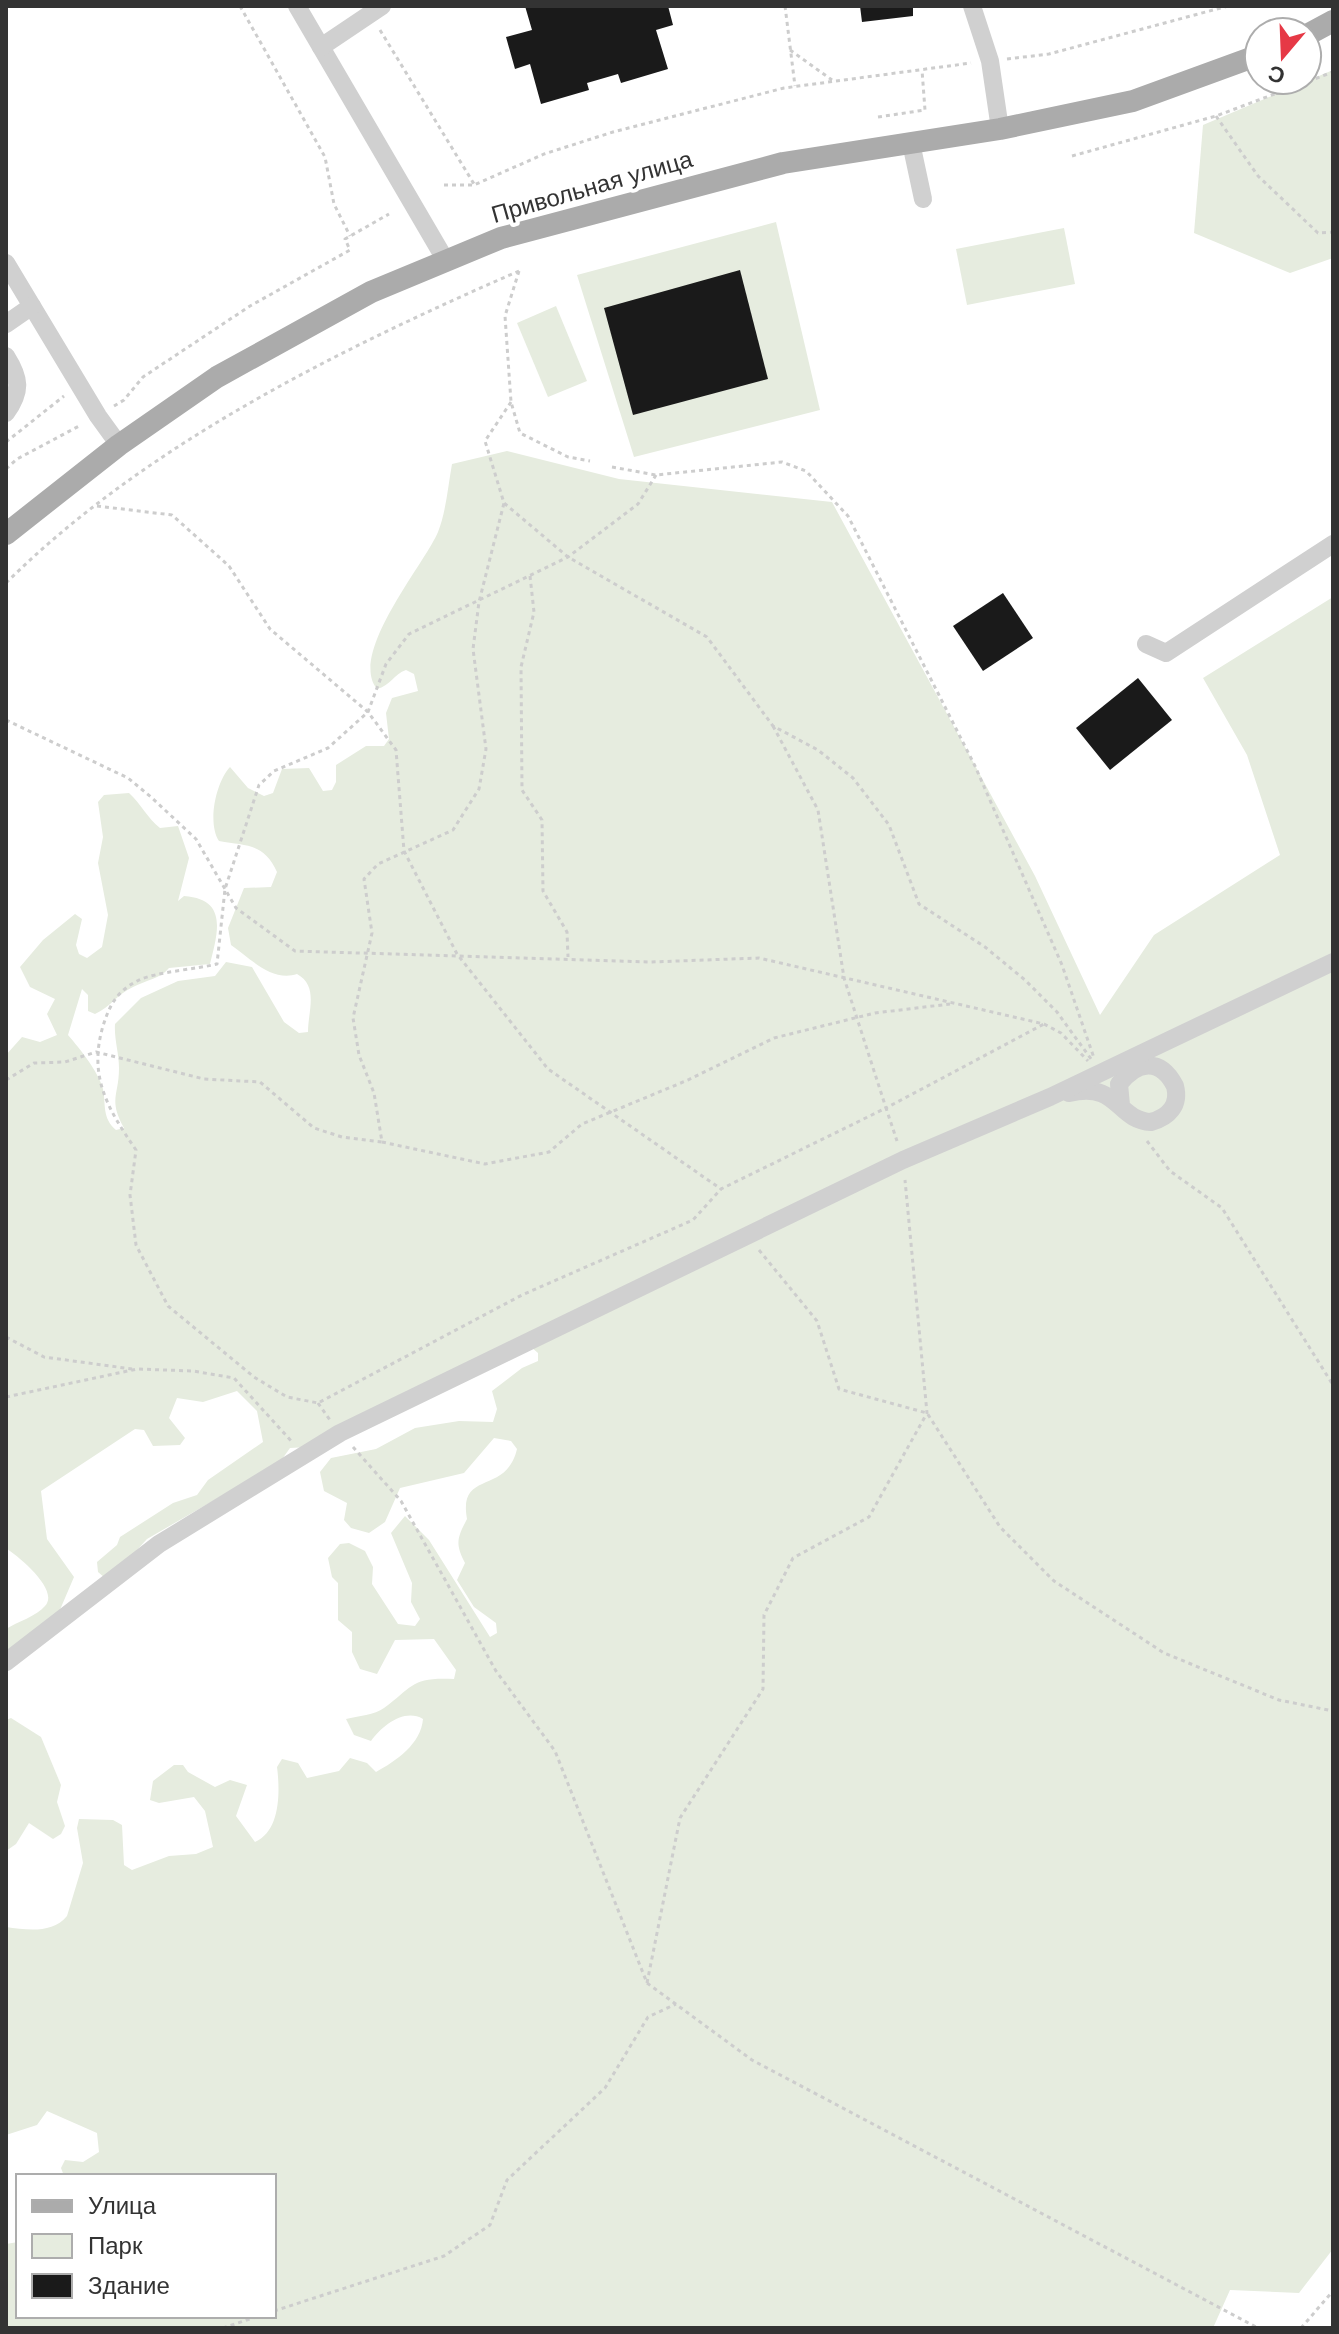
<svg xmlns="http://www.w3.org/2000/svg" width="1339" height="2334" font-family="Arial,sans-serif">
	<rect width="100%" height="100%" fill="#fff"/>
	<!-- green -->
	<g fill="#e6ecdf">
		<path d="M1333,70V258L1290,273L1194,233L1203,125Z"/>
		<path d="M776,222L820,410L634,457L577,275Z"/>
		<path d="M1064,228L1075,284L967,305L956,249Z"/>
		<path d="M556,306L587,381L548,397L517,323Z"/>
		<path d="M507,451L619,479L832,502L1035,876L1100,1015L1154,935L1280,855L1247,755L1203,678L1333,597V2249L1299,2293L1230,2290L1213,2328H6V2244L18,2242V2316H274V2176H64L61,2168L65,2160L83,2162L99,2152L97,2133L47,2111L37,2125L6,2135V1927C27,1930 52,1934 67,1916L83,1863L77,1828L79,1819L113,1820L122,1825L124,1865L132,1870L169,1856L196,1854L213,1847L205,1811L194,1797L159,1803L150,1800L153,1781L174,1765H183L188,1772L215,1787L230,1780L247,1785L236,1816L255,1842C281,1831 280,1790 277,1767L282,1759L298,1763L307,1778L339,1771L350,1758L367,1763L376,1772C396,1761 421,1744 423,1719C404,1708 382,1726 371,1741L354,1735L346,1719C358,1716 375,1715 384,1708C414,1686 411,1677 454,1679L456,1670L434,1639L395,1640L377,1674L360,1669L352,1652V1632L338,1620V1583L332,1577L328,1558L340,1544L349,1543L365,1551L373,1567L372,1584L398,1624L415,1626L420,1619L411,1602L412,1583L391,1533L405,1516L429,1540L490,1637L497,1633L496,1623L474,1607L457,1580L465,1563C455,1544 457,1538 467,1519C458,1469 506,1496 517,1449L511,1441L494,1438L464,1473L400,1488L385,1522L369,1533L351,1528L344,1520L347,1503L324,1491L320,1472L331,1458L376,1449L415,1428L459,1421L493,1422L497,1409L492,1391L522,1368L538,1361V1353L531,1347L308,1447L290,1448L280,1462L147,1539L114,1575L105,1578L98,1572L97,1562L117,1545L120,1537L173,1503L197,1495L208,1480L263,1442L257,1411L237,1391L203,1402L177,1398L169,1418L185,1438L180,1445L153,1446L144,1430L135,1429L41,1491L47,1539L74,1577L59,1612L6,1654V1629C17,1622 37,1616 45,1606C60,1590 19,1557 6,1548V1055L22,1037L40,1042L57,1035L47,1014L55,999L30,987L20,967L43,940L75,914L82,919L76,945L79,954L87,958L102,947L108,915L98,863L103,837L98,802L104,795L129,793C141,804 148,819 160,828L178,826L189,858L178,901L184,896C228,899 218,932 210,964L169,968C160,979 146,980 133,987C117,994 111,1007 95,1014L88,1011V995L82,989L68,1035C80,1049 98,1071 103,1089C106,1105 102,1118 116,1130L124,1128C108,1099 119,1096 119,1068C119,1053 114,1039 115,1024L141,998L178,981L215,976L226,962L252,967L284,1022L299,1033L308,1032C308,1011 319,986 297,974C272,982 251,959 231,945L228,928L244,888L271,887L277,872C264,843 247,846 219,841C207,823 216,782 230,767L248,788L264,796L273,793L282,769L309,768L323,791L332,790L336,782V765L366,746H384L389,739L386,713L392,698L418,691L414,674L406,670C394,674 390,686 377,689C348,654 424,565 438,532C446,512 448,486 452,464Z"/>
		<path d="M11,1718L41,1737L61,1785L57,1802L65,1826L61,1834L53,1839L29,1823L16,1844L6,1851V1720Z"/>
	</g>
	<!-- building -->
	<g fill="#1a1a1a">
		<path d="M525,6H668L673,25L656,30L668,69L621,83L618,74L587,83L589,90L541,104L530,64L515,69L506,37L532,30Z"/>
		<path d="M860,6H913V16L862,22Z"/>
		<path d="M740,270L768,379L633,415L604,308Z"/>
		<path d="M1003,593L1033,638L983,671L953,626Z"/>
		<path d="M1138,678L1172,720L1110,770L1076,728Z"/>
	</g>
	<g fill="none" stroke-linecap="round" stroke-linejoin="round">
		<!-- path -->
		<g stroke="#cdcdcd" stroke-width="3" stroke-dasharray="4 4" stroke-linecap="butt">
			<path d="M240,6L325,157L334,204L350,236"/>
			<path d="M785,6L795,86"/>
			<path d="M380,30L474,184"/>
			<path d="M790,50L832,80"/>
			<path d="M1007,59L1049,54L1228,6"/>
			<path d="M1216,116L1258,176L1318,233L1333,232"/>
			<path d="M878,117L925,110L922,70"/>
			<path d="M1072,156L1216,116L1333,72"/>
			<path d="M444,185H474L544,154L613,132L784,88L971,63"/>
			<path d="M519,271L505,316L511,402L520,433L568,457L590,461"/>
			<path d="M511,402L485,441L504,503L568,557L707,637L773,726L818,750L853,778L889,825L919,904L985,947L1025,980L1057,1012L1091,1059"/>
			<path d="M114,406L124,400L143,377L250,306L350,250L345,239L389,214"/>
			<path d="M6,442L64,396"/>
			<path d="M612,467L656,475L782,462L806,471L848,516L975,766L1062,965L1094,1058"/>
			<path d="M6,469L17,459L81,425"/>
			<path d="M656,475L638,504L568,557L409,634L386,664L368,712L328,748L274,771L259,785L225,889L217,964C197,969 156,972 139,980C117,991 110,1004 103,1026C88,1077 108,1109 136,1150L130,1195L136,1245L168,1306L254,1377L287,1397L318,1403L522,1295L693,1220L721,1189"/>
			<path d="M97,506L172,515L229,566L270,629L368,712L396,750L404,851L457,954L548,1069L721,1189L886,1108L897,1141"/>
			<path d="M530,576L534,612L521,667L522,790L542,820L543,891L567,932L568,957"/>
			<path d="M6,583C146,444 340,349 519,271"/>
			<path d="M6,720L128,778L151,797L196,839L236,908L295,951L651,962L759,958L1044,1024L1061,1033L1088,1061"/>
			<path d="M773,726L818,810L844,978L886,1108L1044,1024"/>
			<path d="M6,1080L34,1063L65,1062L96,1052L204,1079L260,1082L314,1128L342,1137L382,1142L374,1093L359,1055L353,1018L372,933L364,879L378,864L453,830L479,789L486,749L473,649L479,602L504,503"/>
			<path d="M1147,1141L1170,1171L1222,1208L1333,1385"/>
			<path d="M382,1142L485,1164L549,1152L582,1124L688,1080L774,1038L875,1013L950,1004"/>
			<path d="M759,1250L817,1321L839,1389L927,1413L1000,1527L1054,1581L1164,1653L1279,1700L1333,1711"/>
			<path d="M6,1337L44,1357L132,1369"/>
			<path d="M6,1397L137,1369L193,1371L234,1378L293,1443"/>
			<path d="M318,1403L330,1420"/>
			<path d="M353,1447L401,1501L496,1671L555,1751L647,1983L752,2060L1258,2328"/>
			<path d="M647,1983L680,1818L763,1689L764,1615L793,1558L869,1517L927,1413L905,1180"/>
			<path d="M274,2311L444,2256L490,2225L507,2180L605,2088L648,2017L676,2004"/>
			<path d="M223,2328L259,2316"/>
			<path d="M1301,2328L1333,2291"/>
		</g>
		<!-- minor -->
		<g stroke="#d0d0d0" stroke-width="18">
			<path d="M297,6L446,261"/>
			<path d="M972,6L990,61L1000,129"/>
			<path d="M321,47L382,6"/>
			<path d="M911,143L923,199"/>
			<path d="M6,263L98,416L119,445"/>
			<path d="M6,324L32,306"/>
			<path d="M6,356C20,378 22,391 6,413"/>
			<path d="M1146,644L1166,653L1333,544"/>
			<path d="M1069,1093C1119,1081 1116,1120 1151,1122C1169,1117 1180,1105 1175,1086C1160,1057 1137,1061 1119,1084L1121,1105"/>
			<path d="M6,1662L159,1544L340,1433L903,1160L1050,1097L1333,962"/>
		</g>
		<!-- major -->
		<g stroke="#ababab" stroke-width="22">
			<path d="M1307,35L1333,21"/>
			<path d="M6,534L119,445L217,377L371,292L501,238L783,163L1000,129L1133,101L1259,55"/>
		</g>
	</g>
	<g text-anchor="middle" stroke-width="8" stroke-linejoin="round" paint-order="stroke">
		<!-- street labels -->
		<g font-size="24" fill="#333" stroke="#fff">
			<text transform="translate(592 187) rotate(-16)" y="8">Привольная улица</text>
		</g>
	</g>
	<!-- border -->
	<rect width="1339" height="2334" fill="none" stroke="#333333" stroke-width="16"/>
	<!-- legend -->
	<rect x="16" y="2174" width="260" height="144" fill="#ffffff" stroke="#adadad" stroke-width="2"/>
	<rect x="32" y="2200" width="40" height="12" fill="#ababab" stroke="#adadad" stroke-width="2"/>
	<text x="88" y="2214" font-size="24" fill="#333333">Улица</text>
	<rect x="32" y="2234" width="40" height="24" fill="#e6ecdf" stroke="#adadad" stroke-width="2"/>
	<text x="88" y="2254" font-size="24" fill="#333333">Парк</text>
	<rect x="32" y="2274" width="40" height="24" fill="#1a1a1a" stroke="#adadad" stroke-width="2"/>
	<text x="88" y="2294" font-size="24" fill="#333333">Здание</text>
	<!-- north arrow -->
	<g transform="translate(1283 56) rotate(199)"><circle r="38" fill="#ffffff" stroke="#adadad" stroke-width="2"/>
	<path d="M0-6L14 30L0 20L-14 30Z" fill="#e63946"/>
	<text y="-12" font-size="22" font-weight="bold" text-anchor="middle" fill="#333333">С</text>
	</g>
</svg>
